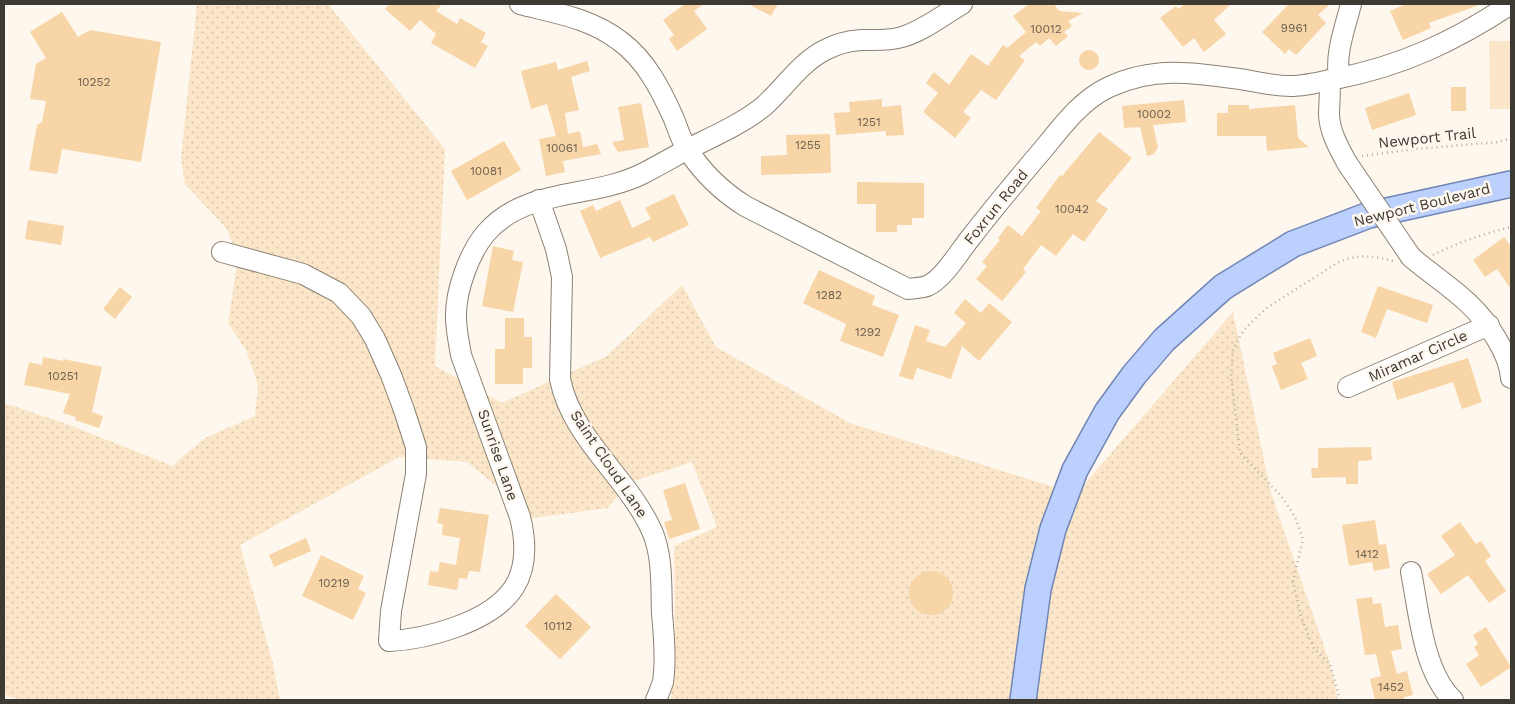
<svg xmlns="http://www.w3.org/2000/svg" width="1515" height="704" font-family="'Work Sans',sans-serif">
	<defs>
		<pattern id="grass-dots" width="8" height="8" patternUnits="userSpaceOnUse" patternTransform="scale(1.25)"><rect width="8" height="8" fill="#fbe6c9"/><path d="M2 2h.1M6 6h.1" fill="none" stroke="#d8c6ad" stroke-width="1.8" stroke-linecap="round"/></pattern>
	</defs>
	<rect width="100%" height="100%" fill="#fef7ed"/>
	<!-- grass -->
	<path fill="url(#grass-dots)" d="M197,4H328L445,149L435,366L502,403L607,356L682,285L716,347L850,423L1076,494L1233,312L1271,493L1330,664L1338,700H671L675,638L674,546L717,527L692,462L628,483L608,508L511,521L499,488L467,462L399,457L240,545L273,664L280,700H21L4,695V403L64,423L173,466L183,456L207,437L255,416L258,385L246,350L228,323L238,258L227,229L185,184L181,158Z"/>
	<!-- pitch -->
	<path fill="#fbe6c9" d="M1489,41H1511V109H1490Z"/>
	<!-- building -->
	<g fill="#f7d5a6">
		<path d="M390,4H442L436,11L457,24L460,18L486,33L481,42L488,46L475,68L431,43L436,34L420,20L410,31L385,9Z"/>
		<path d="M685,4H704L694,11L707,29L677,51L669,39L674,35L663,20Z"/>
		<path d="M748,4H778L771,16Z"/>
		<path d="M1029,4H1054L1059,11L1083,13L1068,21L1072,26L1064,32L1068,36L1056,46L1049,38L1040,46L1036,42L1019,56L1025,60L996,100L981,90L963,112L971,118L955,138L923,112L938,93L926,83L934,72L949,85L971,54L988,66L1003,45L1007,48L1026,32L1013,16Z"/>
		<path d="M1185,4H1231L1214,20L1226,34L1204,52L1194,38L1183,47L1160,18L1176,6L1178,9Z"/>
		<path d="M1289,4H1330L1318,15L1326,23L1296,55L1289,49L1285,54L1262,32Z"/>
		<path d="M1406,4H1479V5L1429,23L1431,28L1403,40L1390,11Z"/>
		<path d="M62,12L78,37L90,30L161,42L141,162L62,149L57,174L29,170L37,125L42,122L46,101L30,99L36,64L46,58L30,32Z"/>
		<circle cx="1089" cy="60" r="10"/>
		<path d="M587,61L590,71L571,77L579,110L565,113L568,134L580,131L583,147L597,144L601,154L563,161L565,172L546,176L539,139L556,136L547,104L531,109L521,71L556,62L558,70Z"/>
		<rect x="1451" y="87" width="15" height="24"/>
		<path d="M1409,93L1416,115L1372,130L1365,108Z"/>
		<path d="M882,99V107L901,105L904,135L886,136V131L836,135L834,113L850,112L849,102Z"/>
		<path d="M1184,100L1186,122L1153,125L1158,147L1154,154L1147,156L1140,127L1124,128L1122,106Z"/>
		<path d="M641,103L649,147L618,152L612,142L624,140L618,107Z"/>
		<path d="M1228,105H1249V109L1295,105L1298,138L1309,147L1267,151L1266,136H1217V113H1228Z"/>
		<path d="M1099,132L1132,158L1096,201L1108,209L1084,242L1073,234L1056,256L1041,245L1023,269L1026,272L1002,301L976,279L987,266L982,262L1000,240L998,238L1008,225L1022,236L1041,211L1036,208L1060,175L1062,176Z"/>
		<path d="M830,134L831,173L761,175V156L787,155L786,135Z"/>
		<path d="M504,141L521,170L467,200L451,171Z"/>
		<path d="M857,182L924,183V218H912V225H897V232H876V204H857Z"/>
		<path d="M674,194L689,225L653,242L650,237L600,258L580,211L593,205L596,211L620,200L632,228L651,219L645,208Z"/>
		<path d="M28,220L64,226L61,245L25,239Z"/>
		<path d="M1504,237L1511,247V289L1497,269L1485,277L1473,260Z"/>
		<path d="M493,246L514,251L512,260L523,262L513,312L482,306Z"/>
		<path d="M819,270L875,296L872,305L899,315L883,357L840,341L846,324L803,303Z"/>
		<path d="M1378,286L1433,305L1427,323L1387,309L1376,338L1361,332Z"/>
		<path d="M120,287L132,297L115,319L103,309Z"/>
		<path d="M965,299L981,313L989,303L1012,322L979,361L962,346L951,379L917,368L913,380L899,376L915,325L930,330L926,341L945,347L966,323L954,313Z"/>
		<path d="M505,318H524V337H532V368H523V384H495V349H505Z"/>
		<path d="M1310,338L1317,356L1301,363L1308,379L1281,390L1272,366L1277,364L1273,353Z"/>
		<path d="M43,357L63,361V359L102,367L92,412L103,416L99,428L75,420L76,417L63,413L70,394L24,385L29,362L42,365Z"/>
		<path d="M1468,358L1482,402L1462,409L1453,382L1397,400L1392,382Z"/>
		<path d="M1371,447L1372,460L1358,461V484H1346V477L1312,478L1311,468H1318V448Z"/>
		<path d="M685,483L700,529L669,539L664,522L672,520L663,490Z"/>
		<path d="M440,508L489,515L480,572L469,571L467,579L459,578L457,590L428,585L430,571L438,572L440,562L456,565L460,538L442,535L443,524L437,523Z"/>
		<path d="M1375,520L1379,545L1386,544L1390,568L1374,571L1372,562L1349,566L1342,525Z"/>
		<path d="M1460,522L1476,544L1481,541L1491,556L1485,561L1506,591L1489,603L1468,575L1441,594L1427,574L1455,555L1441,536Z"/>
		<path d="M306,538L311,551L274,567L269,555Z"/>
		<path d="M321,555L364,576L358,589L366,593L353,620L302,596Z"/>
		<circle cx="931" cy="593" r="22"/>
		<path d="M556,594L591,627L560,659L525,626Z"/>
		<path d="M1372,597L1373,604L1381,603L1385,627L1398,625L1402,649L1391,651L1397,674L1407,671L1413,695L1404,697V700H1375L1370,679L1381,676L1376,654L1365,655L1356,599Z"/>
		<path d="M1486,627L1511,667L1481,687L1466,664L1479,655L1474,647L1478,644L1473,635Z"/>
	</g>
	<g fill="none" stroke-linecap="round" stroke-linejoin="round">
		<defs>
			<g id="minor">
				<path d="M520,4C555,13 590,18 620,41C646,60 661,90 674,119C678,129 681,141 688,150C702,172 723,192 745,206L908,289C914,288 922,288 927,286C944,279 960,250 972,236C992,210 1013,185 1034,160C1057,134 1077,102 1109,87C1155,65 1197,73 1246,80C1261,83 1275,86 1291,86C1305,86 1321,82 1335,79C1402,66 1455,41 1511,4"/>
				<path d="M1339,78C1335,53 1345,28 1351,4"/>
				<path d="M1329,80C1331,92 1329,103 1329,115C1330,133 1339,148 1347,163"/>
				<path d="M539,200L556,249L562,277L560,379C572,439 628,477 652,531C663,556 661,587 662,614C664,634 666,662 663,682C661,688 658,695 656,700"/>
				<path d="M222,252L303,274L339,293L361,316L375,339L391,375L404,410L416,447V474L391,611L389,641C412,640 434,635 456,627C511,607 535,577 520,517L461,355C459,342 456,330 456,318C455,292 469,253 486,233C526,187 591,199 642,174C658,166 673,157 688,149C714,136 742,124 764,106C783,89 802,61 825,50C836,44 848,41 861,40C875,40 889,41 902,37C923,31 943,15 962,4"/>
				<path d="M1411,257C1444,285 1473,299 1496,338C1504,351 1510,363 1511,378"/>
				<path d="M1348,387L1489,325"/>
				<path d="M1411,572C1419,612 1423,671 1453,700"/>
			</g>
			<path id="major" d="M1023,700L1038,589L1053,529L1075,470L1107,412L1134,375L1164,340L1223,287L1293,244L1369,215L1511,184"/>
		</defs>
		<!-- minor casing -->
		<use href="#minor" stroke="#8b8173" stroke-width="22"/>
		<!-- major casing -->
		<use href="#major" stroke="#7186b6" stroke-width="28"/>
		<!-- path -->
		<g stroke="#b1aba3" stroke-width="2.5" stroke-dasharray="1 4" stroke-linecap="butt">
			<path d="M1362,156L1415,149L1499,142L1511,138"/>
			<path d="M1433,255C1458,242 1484,234 1511,227"/>
			<path d="M1340,700L1330,664L1314,649L1301,617L1293,581L1303,539L1295,517L1282,497L1240,453L1231,376L1233,349L1244,330L1265,309L1337,263C1357,253 1375,256 1396,262"/>
		</g>
		<!-- minor -->
		<use href="#minor" stroke="#fff" stroke-width="20"/>
		<!-- major -->
		<use href="#major" stroke="#bbd0fd" stroke-width="25"/>
		<defs>
			<path id="minor-bridge" d="M1347,163L1411,257"/>
		</defs>
		<!-- minor-bridge casing -->
		<use href="#minor-bridge" stroke="#8b8173" stroke-width="22" stroke-linecap="butt"/>
		<!-- minor-bridge -->
		<use href="#minor-bridge" stroke="#fff" stroke-width="20"/>
	</g>
	<g text-anchor="middle" stroke-width="5" stroke-linejoin="round" paint-order="stroke">
		<!-- number labels -->
		<g font-size="12" fill="#6c6050">
			<text x="1294" y="32">9961</text>
			<text x="1046" y="33">10012</text>
			<text x="94" y="86">10252</text>
			<text x="1154" y="118">10002</text>
			<text x="869" y="126">1251</text>
			<text x="808" y="149">1255</text>
			<text x="562" y="152">10061</text>
			<text x="486" y="175">10081</text>
			<text x="1072" y="213">10042</text>
			<text x="829" y="299">1282</text>
			<text x="868" y="336">1292</text>
			<text x="63" y="380">10251</text>
			<text x="1367" y="558">1412</text>
			<text x="334" y="587">10219</text>
			<text x="558" y="630">10112</text>
			<text x="1391" y="691">1452</text>
		</g>
		<!-- street labels -->
		<g font-size="15" fill="#3d3933" stroke="#fef7ed">
			<text transform="translate(1427 138) rotate(-6)" y="5">Newport Trail</text>
			<text transform="translate(1422 205) rotate(-14)" y="5">Newport Boulevard</text>
			<text transform="translate(996 207) rotate(-51)" y="5">Foxrun Road</text>
			<text transform="translate(1418 356) rotate(-24)" y="5">Miramar Circle</text>
			<text transform="translate(498 455) rotate(71)" y="5">Sunrise Lane</text>
			<text transform="translate(609 464) rotate(56)" y="5">Saint Cloud Lane</text>
		</g>
	</g>
	<!-- border -->
	<rect width="1515" height="704" fill="none" stroke="#3d3933" stroke-width="10"/>
</svg>
